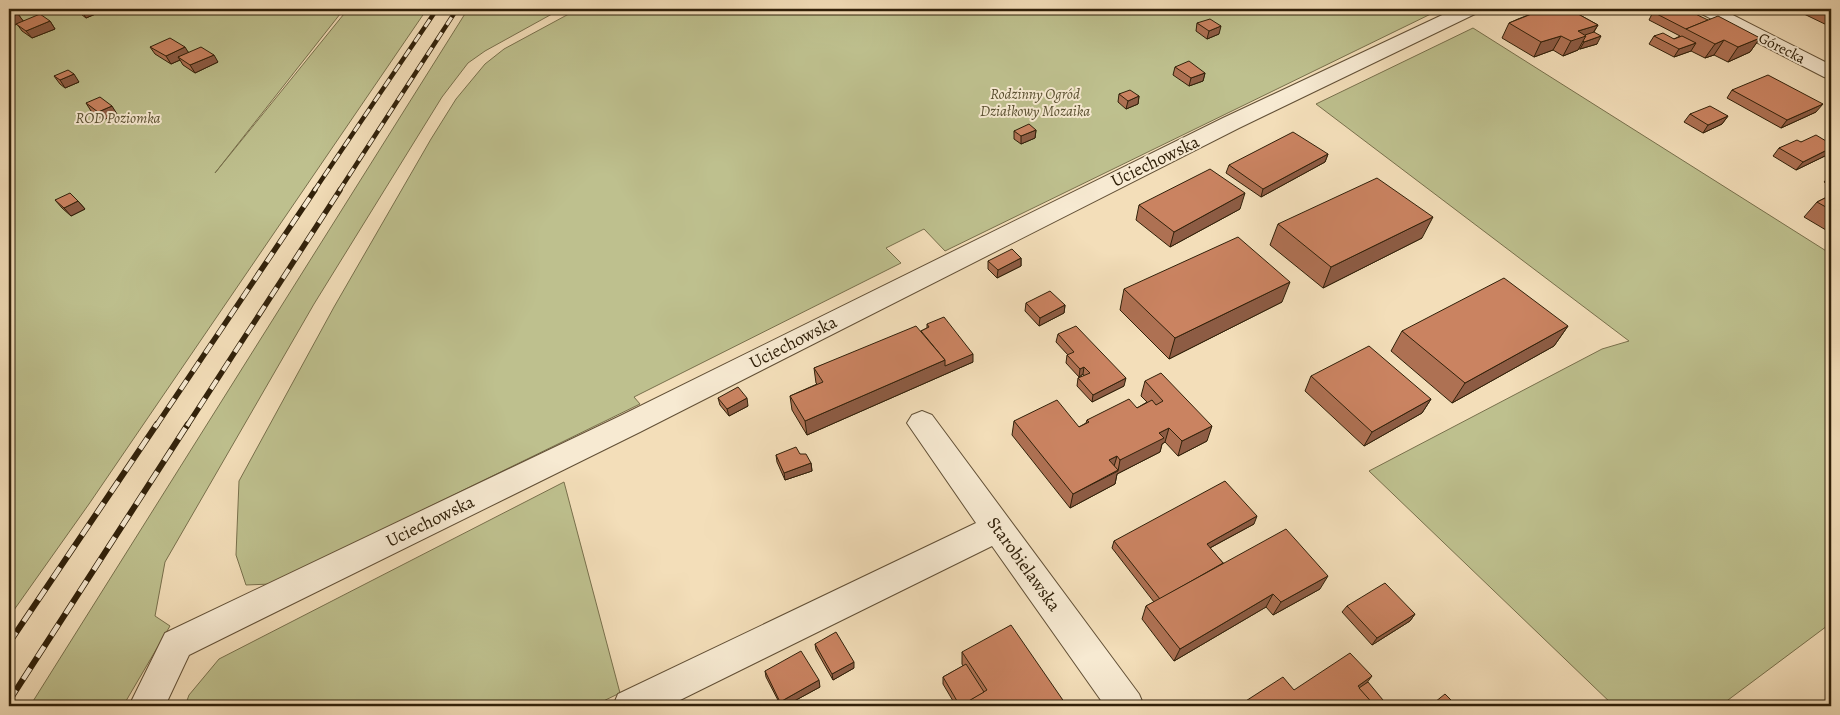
<svg xmlns="http://www.w3.org/2000/svg" width="1840" height="715" font-family="Alegreya,serif">
	<rect width="100%" height="100%" fill="#f3deb9"/>
	<filter id="stains"><feTurbulence type="fractalNoise" baseFrequency=".004" numOctaves="4"/><feColorMatrix values="0 0 0 0 .2 0 0 0 0 .09 0 0 0 0 .02 0 0 0 .5 -.17"/></filter>
	<radialGradient id="worn" r=".72"><stop offset=".6" stop-color="#630" stop-opacity="0"/><stop offset="1" stop-color="#630" stop-opacity=".3"/></radialGradient>
	<!-- green -->
	<g fill="#bec08e" stroke="#78704c">
		<path d="M9,9H344L215,173L348,9H427L89,504L9,617Z"/>
		<path d="M468,9H561L485,51L468,63L442,97L314,304L165,562L155,616L170,626L123,706H30Z"/>
		<path d="M578,9H1441L945,251L924,229L886,248L901,263L634,397L640,404L271,584L246,585L236,555L239,481L334,307L431,139L456,99L485,64L504,49Z"/>
		<path d="M1473,28L1831,254V623L1720,706H1614L1369,471L1602,349L1629,341L1316,104Z"/>
		<path d="M564,482L620,693L593,706H185L189,695L219,659Z"/>
	</g>
	<g fill="none" stroke-linecap="round" stroke-linejoin="round">
		<defs>
			<g id="minor">
				<path d="M1455,9H1480L1477,13L1239,128L640,432L189,655L165,706H129L165,633L620,416L1223,118Z"/>
				<path d="M1698,9H1721L1831,65V79L1824,77L1700,13Z"/>
				<path d="M922,411L932,415L1139,694L1144,706H1105L992,546L668,706H613L618,694L976,523L907,423L912,415Z"/>
			</g>
		</defs>
		<!-- minor casing -->
		<use href="#minor" stroke="#625036" stroke-width="2"/>
		<!-- minor -->
		<use href="#minor" fill="#f7ead2" fill-rule="evenodd"/>
		<defs>
			<g id="rail-far2">
				<path d="M314,191L437,9"/>
				<path d="M339,191L457,9"/>
			</g>
			<g id="rail-far1">
				<path d="M156,426L315,190"/>
				<path d="M187,426L340,190"/>
			</g>
			<g id="rail">
				<path d="M9,643L157,424"/>
				<path d="M9,701L188,424"/>
			</g>
		</defs>
		<!-- rail-far2 casing -->
		<use href="#rail-far2" stroke="#31210a" stroke-width="4.5"/>
		<!-- rail-far1 casing -->
		<use href="#rail-far1" stroke="#31210a" stroke-width="5.5"/>
		<!-- rail casing -->
		<use href="#rail" stroke="#31210a" stroke-width="6"/>
		<!-- rail-far2 -->
		<use href="#rail-far2" stroke="#f7ead2" stroke-width="3" stroke-dasharray="9" stroke-linecap="butt"/>
		<!-- rail-far1 -->
		<use href="#rail-far1" stroke="#f7ead2" stroke-width="4" stroke-dasharray="11" stroke-linecap="butt"/>
		<!-- rail -->
		<use href="#rail" stroke="#f7ead2" stroke-width="4.5" stroke-dasharray="13" stroke-linecap="butt"/>
	</g>
	<!-- wall -->
	<g fill="#ae7153" stroke="#31210a">
		<path d="M75,9H104L105,10L86,18L77,11Z"/>
		<path d="M1534,9H1569L1598,25L1594,32L1597,44L1580,49H1579L1578,50L1563,56L1553,50L1534,57L1502,38L1509,23L1518,19L1531,14Z"/>
		<path d="M1808,9H1831V27L1804,14Z"/>
		<path d="M1653,12L1760,38L1750,52L1728,62L1714,55L1705,58L1691,51L1674,57L1649,44L1654,36L1674,39L1680,36L1649,20Z"/>
		<path d="M18,14L23,21H50L55,29L32,38L22,31L17,24Z"/>
		<path d="M1197,23L1219,34L1207,39L1196,31Z"/>
		<path d="M150,47L188,52L218,62L195,73L183,65L180,60L171,64L155,54Z"/>
		<path d="M1175,67L1205,73L1203,81L1189,86L1173,75Z"/>
		<path d="M54,76L79,82L65,88L60,84Z"/>
		<path d="M1732,90L1816,112L1781,128L1727,98Z"/>
		<path d="M1119,94L1139,96L1138,104L1126,109L1118,102Z"/>
		<path d="M86,103L117,114L103,120L91,111Z"/>
		<path d="M1690,114L1728,116L1722,124L1703,133L1684,122Z"/>
		<path d="M1036,130L1035,138L1021,144L1014,139V131Z"/>
		<path d="M1801,142L1831,144V152L1829,154L1796,170L1773,156L1779,148Z"/>
		<path d="M1328,154L1325,162L1261,197L1226,173L1229,165Z"/>
		<path d="M1831,174V186L1824,182Z"/>
		<path d="M1831,195V233L1804,217L1817,202Z"/>
		<path d="M55,200L78,201L85,209L71,216L62,208Z"/>
		<path d="M1139,205L1240,209L1170,247L1136,220Z"/>
		<path d="M1278,224L1422,238L1323,288L1270,245Z"/>
		<path d="M1021,258V266L997,278L988,269V261Z"/>
		<path d="M1124,289L1282,302L1169,359L1120,310Z"/>
		<path d="M1026,303L1065,305L1064,313L1039,326L1025,311Z"/>
		<path d="M927,324L973,362L807,435L792,410L790,396L817,384L816,383L814,368L921,331L927,328Z"/>
		<path d="M1568,326L1554,346L1452,403L1391,351L1402,331Z"/>
		<path d="M1058,334L1124,386L1092,402L1077,386L1078,378L1084,376L1083,374L1079,377L1066,363L1067,355H1068L1056,342Z"/>
		<path d="M1311,376L1431,399L1422,413L1364,446L1305,391Z"/>
		<path d="M1145,381L1207,441L1178,456L1165,442L1162,444L1160,452L1117,474L1115,484L1070,508L1012,435L1014,421L1079,427L1086,423L1087,420L1137,408L1147,402L1141,396Z"/>
		<path d="M718,398L748,406L729,416L720,405Z"/>
		<path d="M800,454L811,463L812,471L785,480L777,462L776,455Z"/>
		<path d="M1254,524L1210,548L1223,563L1320,589L1273,615L1266,607L1174,661L1142,619L1146,606L1154,602L1112,548L1114,541Z"/>
		<path d="M1347,606L1415,614L1410,621L1372,645L1342,612Z"/>
		<path d="M815,644L854,668L833,680L816,650Z"/>
		<path d="M962,652L1067,706H956L943,684V677L963,666L962,664Z"/>
		<path d="M765,671L820,687L785,706H781L766,677Z"/>
	</g>
	<!-- shaded-wall -->
	<g fill="#8d5c44" stroke="#31210a">
		<path d="M85,9H104L105,10L86,18L81,10Z"/>
		<path d="M18,14L24,22L9,27V17Z"/>
		<path d="M50,21L55,29L32,38L26,31Z"/>
		<path d="M1598,25L1589,39L1583,41L1578,50L1563,56L1571,41L1578,31Z"/>
		<path d="M1221,26L1219,34L1207,39L1209,31Z"/>
		<path d="M1561,36L1553,50L1534,57L1541,42Z"/>
		<path d="M1601,36L1597,44L1580,49L1584,42Z"/>
		<path d="M1760,38L1750,52L1728,62L1738,47Z"/>
		<path d="M1724,40L1714,55L1705,58L1715,44Z"/>
		<path d="M1696,43L1691,51L1674,57L1679,49Z"/>
		<path d="M185,47L190,55L178,57L180,60L171,64L166,56Z"/>
		<path d="M214,55L218,62L195,73L190,65Z"/>
		<path d="M1205,73L1203,81L1189,86L1191,78Z"/>
		<path d="M74,74L79,82L65,88L60,80Z"/>
		<path d="M1139,96L1138,104L1126,109L1128,101Z"/>
		<path d="M1823,104L1816,112L1781,128L1787,120Z"/>
		<path d="M112,106L117,114L103,120L98,112Z"/>
		<path d="M1728,116L1722,124L1703,133L1708,125Z"/>
		<path d="M1036,130L1035,138L1021,144V136Z"/>
		<path d="M1831,148V152L1829,154L1796,170L1803,162Z"/>
		<path d="M1328,154L1325,162L1261,197L1263,189Z"/>
		<path d="M1245,193L1240,209L1170,247L1174,232Z"/>
		<path d="M78,201L85,209L71,216L64,208Z"/>
		<path d="M1433,217L1422,238L1323,288L1331,267Z"/>
		<path d="M1021,258V266L997,278L998,270Z"/>
		<path d="M1290,282L1282,302L1169,359L1175,338Z"/>
		<path d="M1065,305L1064,313L1039,326L1040,318Z"/>
		<path d="M1568,326L1554,346L1452,403L1465,383Z"/>
		<path d="M973,354V362L807,435L805,421L945,360Z"/>
		<path d="M1084,367L1083,374L1079,377L1080,369Z"/>
		<path d="M1126,378L1124,386L1092,402L1093,395Z"/>
		<path d="M747,398L748,406L729,416L727,409Z"/>
		<path d="M1431,399L1422,413L1364,446L1372,432Z"/>
		<path d="M1212,426L1207,441L1178,456L1182,441Z"/>
		<path d="M1169,428L1165,442L1162,444L1160,452L1117,474L1115,484L1070,508L1073,494L1118,471L1120,460L1159,433Z"/>
		<path d="M1117,456L1113,470L1109,460Z"/>
		<path d="M811,463L812,471L785,480L784,473Z"/>
		<path d="M1257,516L1254,524L1204,551L1207,544Z"/>
		<path d="M1328,576L1320,589L1273,615L1281,602Z"/>
		<path d="M1273,594L1266,607L1174,661L1180,649Z"/>
		<path d="M1415,614L1410,621L1372,645L1377,638Z"/>
		<path d="M854,662V668L833,680L832,674Z"/>
		<path d="M1372,676L1363,688L1355,693L1358,686Z"/>
		<path d="M819,680L820,687L785,706H781L780,702Z"/>
	</g>
	<!-- building -->
	<g fill="#ca8361" stroke="#31210a">
		<path d="M9,9H12L18,14L9,17Z"/>
		<path d="M1536,9H1569L1598,25L1578,31L1586,36L1571,41L1561,36L1541,42L1509,23L1539,11Z"/>
		<path d="M1662,9H1685L1708,20L1686,29L1653,12Z"/>
		<path d="M40,14L50,21L26,31L16,24Z"/>
		<path d="M1718,16L1760,38L1738,47L1724,40L1715,44L1686,29Z"/>
		<path d="M1210,19L1221,26L1209,31L1197,23Z"/>
		<path d="M1594,32L1601,36L1584,42L1583,41L1586,36L1585,35Z"/>
		<path d="M1663,33L1674,39L1682,36L1696,43L1679,49L1654,36Z"/>
		<path d="M170,38L185,47L166,56L150,47Z"/>
		<path d="M201,47L214,55L190,65L178,57Z"/>
		<path d="M1189,61L1205,73L1191,78L1175,67Z"/>
		<path d="M68,70L74,74L60,80L54,76Z"/>
		<path d="M1768,75L1823,104L1787,120L1732,90Z"/>
		<path d="M1130,90L1139,96L1128,101L1119,94Z"/>
		<path d="M100,97L112,106L98,112L86,103Z"/>
		<path d="M1710,106L1728,116L1708,125L1690,114Z"/>
		<path d="M1029,124L1036,130L1021,136L1014,131Z"/>
		<path d="M1293,132L1328,154L1263,189L1229,165Z"/>
		<path d="M1816,135L1831,144V148L1803,162L1779,148L1797,140L1801,142Z"/>
		<path d="M1210,169L1245,193L1174,232L1139,205Z"/>
		<path d="M1377,178L1433,217L1331,267L1278,224Z"/>
		<path d="M70,193L78,201L64,208L55,200Z"/>
		<path d="M1831,195V210L1817,202Z"/>
		<path d="M1238,237L1290,282L1175,338L1124,289Z"/>
		<path d="M1012,249L1021,258L998,270L988,261Z"/>
		<path d="M1504,278L1568,326L1465,383L1402,331Z"/>
		<path d="M1050,291L1065,305L1040,318L1026,303Z"/>
		<path d="M944,317L973,354L945,366V360L921,331L929,327L927,324Z"/>
		<path d="M916,326L945,360L805,421L790,396L823,382L814,368Z"/>
		<path d="M1076,326L1126,378L1093,395L1078,378L1090,373L1084,367L1080,369L1067,355L1074,352L1058,334Z"/>
		<path d="M1369,346L1431,399L1372,432L1311,376Z"/>
		<path d="M1161,373L1212,426L1182,441L1169,428L1159,433L1164,438L1120,460L1117,456L1109,460L1118,470L1073,494L1014,421L1057,400L1079,427L1089,422L1087,420L1129,399L1137,408L1152,400L1156,405L1163,401L1145,381Z"/>
		<path d="M738,387L747,398L727,409L718,398Z"/>
		<path d="M796,447L800,454H806L811,463L784,473L776,455Z"/>
		<path d="M1225,481L1257,516L1207,544L1223,563L1160,599L1114,541Z"/>
		<path d="M1286,529L1328,576L1281,602L1273,594L1180,649L1146,606Z"/>
		<path d="M1385,583L1415,614L1377,638L1347,606Z"/>
		<path d="M1011,625L1067,706H959L987,690L962,652Z"/>
		<path d="M836,632L854,662L832,674L815,644Z"/>
		<path d="M801,651L819,680L780,702L765,671Z"/>
		<path d="M1350,653L1372,676L1358,686L1375,706H1238L1283,677L1294,690Z"/>
		<path d="M966,664L984,692L960,706L943,677Z"/>
		<path d="M1368,682L1388,706H1375L1359,688Z"/>
		<path d="M1445,694L1457,706H1430Z"/>
	</g>
	<g text-anchor="middle" stroke-width="4" stroke-linejoin="round" paint-order="stroke">
		<!-- far-street labels -->
		<g font-size="15" fill="#31210a" stroke="#f7ead2">
			<text transform="translate(1782 48) rotate(27)" y="5">Górecka</text>
		</g>
		<!-- far-park labels -->
		<g font-size="15" font-style="italic" fill="#5b5132" stroke="#f7ead2">
			<text x="1035" y="99">Rodzinny Ogród<tspan x="1035" dy="17">Działkowy Mozaika</tspan></text>
			<text x="118" y="123">ROD Poziomka</text>
		</g>
		<!-- street labels -->
		<g font-size="18" fill="#31210a" stroke="#f7ead2">
			<text transform="translate(1155 161) rotate(-26)" y="6">Uciechowska</text>
			<text transform="translate(793 342) rotate(-27)" y="6">Uciechowska</text>
			<text transform="translate(430 521) rotate(-26)" y="6">Uciechowska</text>
			<text transform="translate(1024 564) rotate(54)" y="6">Starobielawska</text>
		</g>
	</g>
	<!-- margin -->
	<rect width="1840" height="715" fill="none" stroke="#f3deb9" stroke-width="30"/>
	<rect x="10" y="10" width="1820" height="695" fill="none" stroke="#31210a" stroke-width="2.5"/>
	<rect x="15" y="15" width="1810" height="685" fill="none" stroke="#31210a"/>
	<rect width="100%" height="100%" filter="url(#stains)"/>
	<rect width="100%" height="100%" fill="url(#worn)"/>
</svg>
